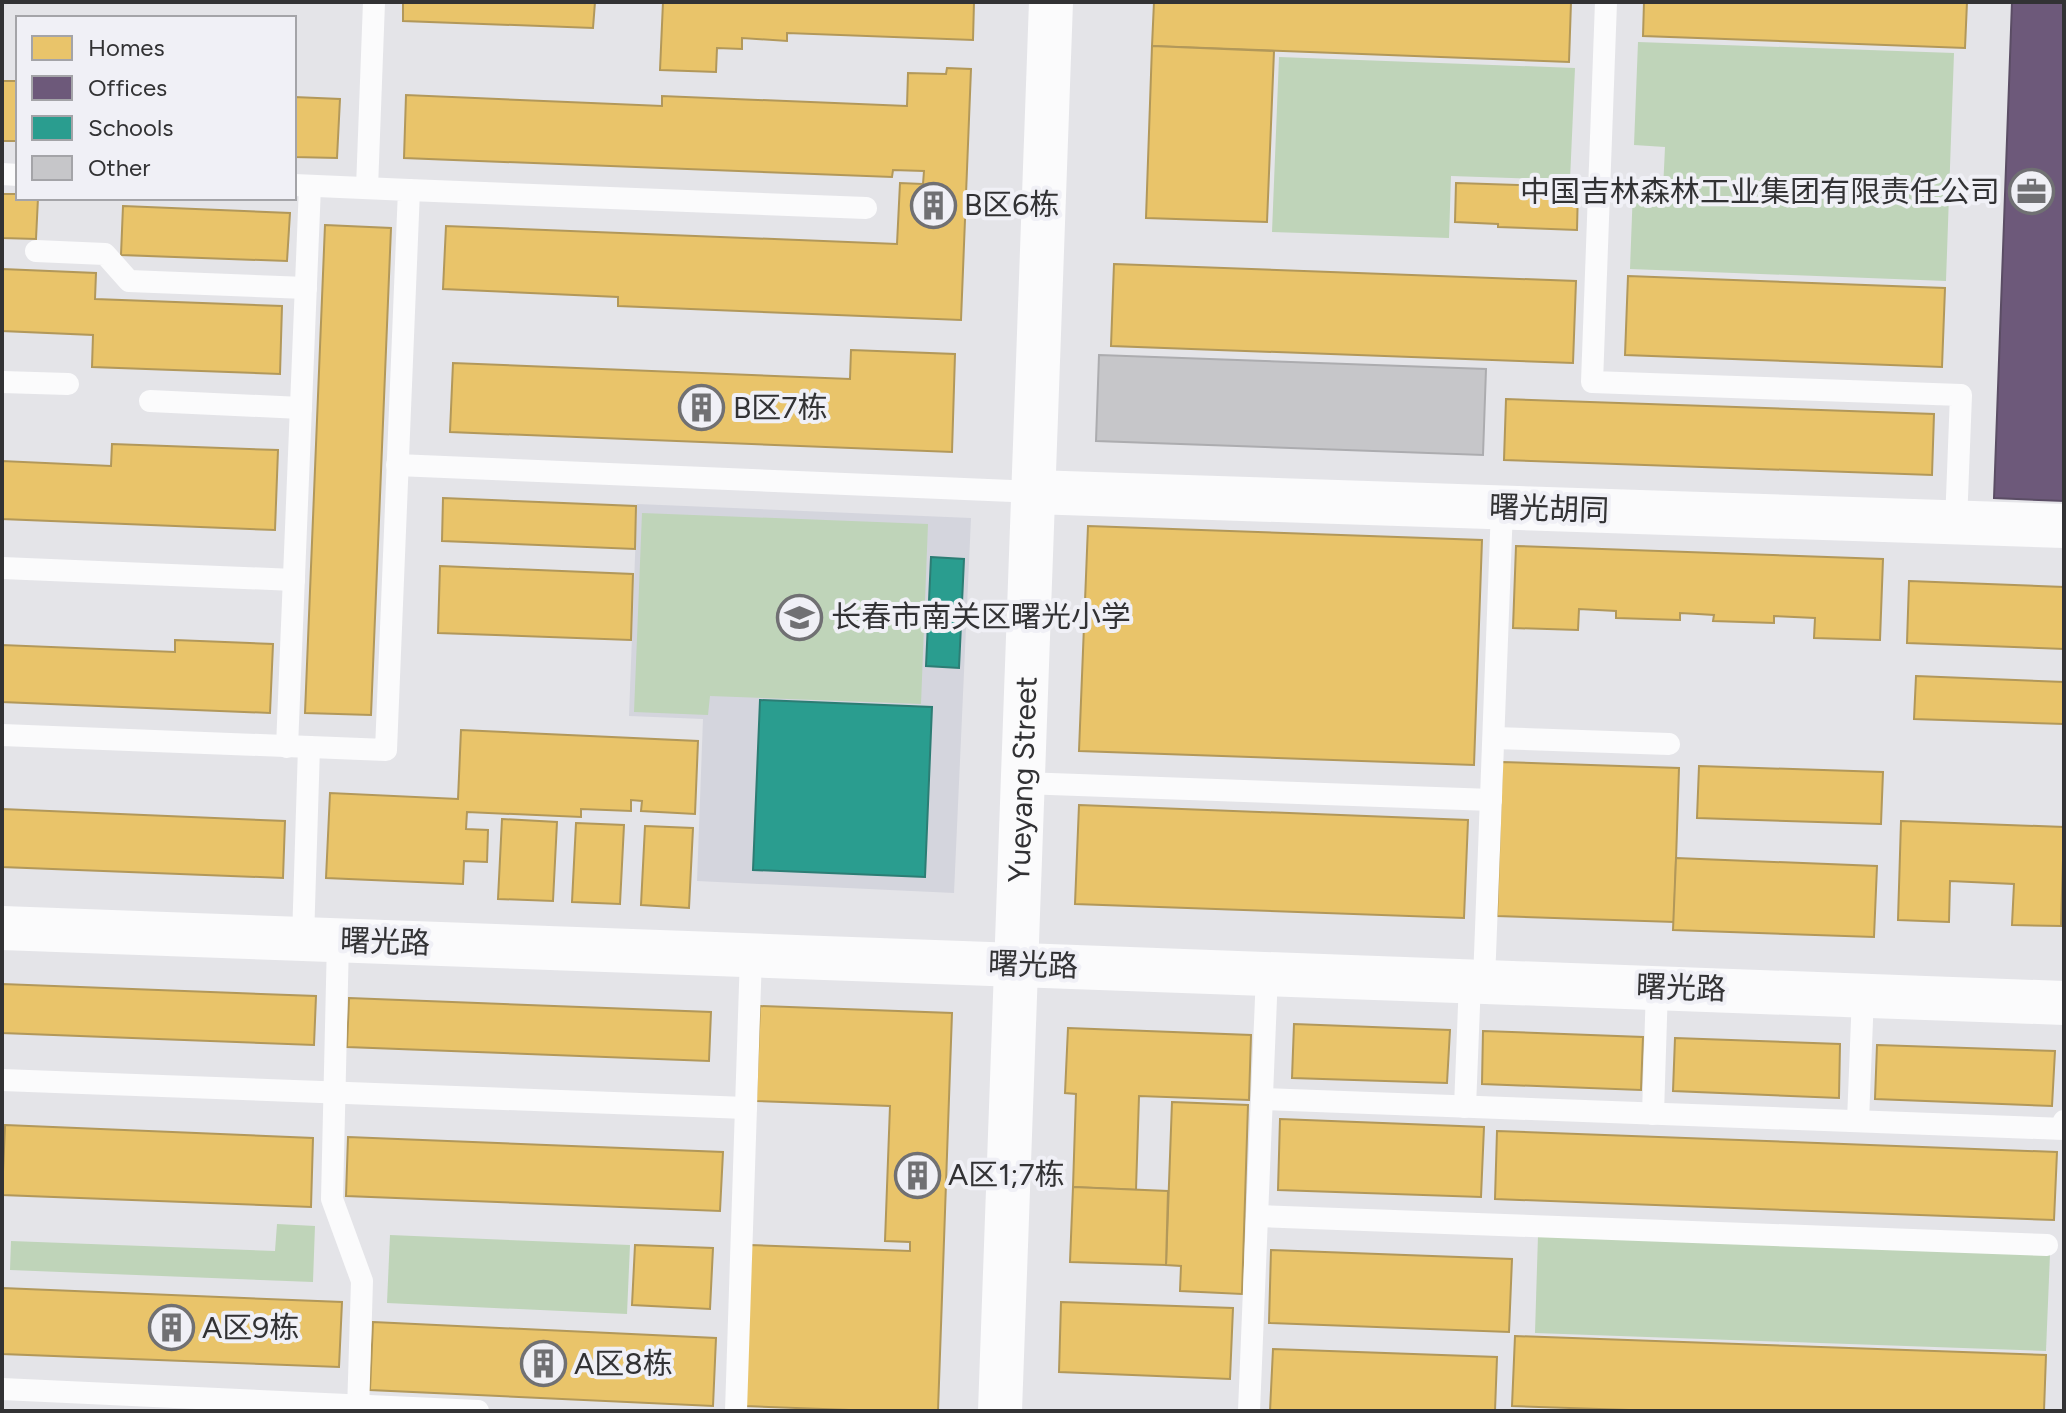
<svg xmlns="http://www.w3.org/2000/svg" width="2066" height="1413" font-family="Figtree,'Noto Sans SC',sans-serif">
	<rect width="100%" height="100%" fill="#e4e4e8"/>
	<!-- built -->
	<path fill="#d4d5dd" d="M637,504L971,518L954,893L697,881L703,719L629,716Z"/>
	<!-- green -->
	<g fill="#bfd4b9">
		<path d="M1638,42L1954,53L1946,281L1630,269L1633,189L1663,190L1665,147L1634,145Z"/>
		<path d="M1279,57L1575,68L1570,180L1451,176L1449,238L1272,232Z"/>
		<path d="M642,513L928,524L921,704L710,696L708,715L634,712Z"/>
		<path d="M277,1224L315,1226L313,1282L10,1270L11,1241L275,1251Z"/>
		<path d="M390,1235L630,1245L627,1314L387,1303Z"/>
		<path d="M1538,1235L2050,1254L2046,1351L1535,1333Z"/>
	</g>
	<!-- homes -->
	<g fill="#e9c46a" stroke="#b2985a" stroke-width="2">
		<path d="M403,2H595L593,28L403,21Z"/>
		<path d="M663,2H974L973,40L787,33V41L742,38V49L717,48L716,72L660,70Z"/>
		<path d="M1154,2H1571L1569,62L1152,46Z"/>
		<path d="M1644,2H1967L1965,48L1643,36Z"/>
		<path d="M1152,46L1274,51L1267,222L1146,218Z"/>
		<path d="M947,68L971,69L961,320L618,306V297L443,289L446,226L897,244L900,183L923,184L924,171L893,170L892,177L404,158L406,95L662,106V96L907,106L908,73L946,74Z"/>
		<rect x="2" y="81" width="16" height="60"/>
		<path d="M294,97L340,99L337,158L294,157Z"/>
		<path d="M1456,183L1578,187L1577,230L1498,227V224L1455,222Z"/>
		<path d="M2,194H18V198H38L36,239L2,238Z"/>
		<path d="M123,206L290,213L287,261L121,255Z"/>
		<path d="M325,225L391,228L371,715L305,713Z"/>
		<path d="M1114,264L1576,281L1573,363L1111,346Z"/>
		<path d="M2,269L96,273L95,299L282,306L280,374L92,367L93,335L2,331Z"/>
		<path d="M1628,276L1945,288L1942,367L1625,355Z"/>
		<path d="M851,350L955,354L952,452L450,432L453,363L850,379Z"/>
		<path d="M1506,399L1934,414L1932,475L1504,460Z"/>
		<path d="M112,444L278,450L275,530L2,519V461L111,466Z"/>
		<path d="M443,498L636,506L635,549L442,541Z"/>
		<path d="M1088,526L1482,540L1474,765L1079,751Z"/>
		<path d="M1516,546L1883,559L1880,640L1814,638L1815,618L1774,616V623L1713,621L1714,615L1698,614L1680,613V620L1616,618V611L1579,609L1578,630L1513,628Z"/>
		<path d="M440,566L633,574L631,640L438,633Z"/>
		<path d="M1909,581L2064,587V649L1907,643Z"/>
		<path d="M175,640L273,644L270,713L2,702V645L175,652Z"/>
		<path d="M1916,676L2064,682V724L1914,719Z"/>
		<path d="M461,730L698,741L695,814L641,811L642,801L631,800V811L581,809V817L467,812L466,829L488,830L487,862L464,861L463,884L326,878L330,793L458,799Z"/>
		<path d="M1502,762L1679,768L1674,922L1497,916Z"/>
		<path d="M1699,766L1883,772L1881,824L1697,818Z"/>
		<path d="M1079,805L1468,820L1464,918L1075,904Z"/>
		<path d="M2,809L285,821L283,878L2,867Z"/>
		<path d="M502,819L557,822L553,901L498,899Z"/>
		<path d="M1901,821L2064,827L2061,926L2012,925L2014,884L1950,881L1949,922L1898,920Z"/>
		<path d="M576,823L624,825L620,904L572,902Z"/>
		<path d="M645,826L693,828L689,908L641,905Z"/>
		<path d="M1676,858L1877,866L1874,937L1673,930Z"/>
		<path d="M2,984L316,996L314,1045L2,1033Z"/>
		<path d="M349,998L711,1012L709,1061L347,1047Z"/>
		<path d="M760,1006L952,1013L938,1411H877L745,1406L751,1245L910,1251V1242L885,1241L890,1106L756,1101Z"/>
		<path d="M1294,1024L1450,1030L1447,1083L1292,1078Z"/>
		<path d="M1068,1028L1251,1035L1249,1100L1139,1096L1136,1190L1073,1187L1076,1094L1065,1093Z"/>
		<path d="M1483,1031L1643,1037L1641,1090L1482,1084Z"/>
		<path d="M1675,1038L1840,1044L1839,1098L1673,1091Z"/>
		<path d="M1877,1045L2055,1051L2052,1106L1875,1099Z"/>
		<path d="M1172,1102L1248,1105L1242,1294L1180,1291L1181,1266L1166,1265Z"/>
		<path d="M1280,1119L1484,1127L1481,1197L1278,1190Z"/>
		<path d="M5,1125L313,1138L311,1207L2,1195Z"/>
		<path d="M1497,1131L2057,1152L2054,1220L1495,1199Z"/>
		<path d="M348,1137L723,1152L720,1211L346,1196Z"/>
		<path d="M1073,1187L1168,1191L1166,1265L1070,1262Z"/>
		<path d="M635,1245L713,1248L710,1309L632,1305Z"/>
		<path d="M1271,1250L1512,1259L1509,1332L1269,1323Z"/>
		<path d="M2,1288L342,1302L339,1367L2,1354Z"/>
		<path d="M1061,1302L1233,1308L1230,1379L1059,1372Z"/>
		<path d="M373,1322L716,1338L713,1406L370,1390Z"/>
		<path d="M1515,1336L2046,1355L2044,1411H1659L1512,1406Z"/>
		<path d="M1273,1349L1497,1357L1495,1411H1270Z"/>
	</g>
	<!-- offices -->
	<path fill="#6d597a" stroke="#5b4d65" stroke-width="2" d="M2012,2H2064V501L1994,498Z"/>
	<!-- schools -->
	<g fill="#2a9d8f" stroke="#2c7d74" stroke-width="2">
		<path d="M931,557L964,559L959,668L926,666Z"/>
		<path d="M760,700L932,707L925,877L753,870Z"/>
	</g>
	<!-- building -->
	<path fill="#c6c6c9" stroke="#acacaf" stroke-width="2" d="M1099,355L1486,369L1483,455L1096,441Z"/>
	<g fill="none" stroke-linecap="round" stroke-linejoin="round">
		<!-- service -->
		<g stroke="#fbfbfc" stroke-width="22">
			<path d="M1606,2L1592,382L1961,395L1956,523"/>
			<path d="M2,174L18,175"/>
			<path d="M367,188L374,2"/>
			<path d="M409,190L866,208"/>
			<path d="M36,251L105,254L129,281L306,288"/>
			<path d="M2,382L68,384"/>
			<path d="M150,401L301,408"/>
			<path d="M397,465L1033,492"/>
			<path d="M2,568L294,580"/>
			<path d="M2,735L386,750L409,190L294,185"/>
			<path d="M1494,738L1669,744"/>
			<path d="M287,747L310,186"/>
			<path d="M1023,783L1491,800"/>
			<path d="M303,939L309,747"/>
			<path d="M338,940L332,1199L362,1281L358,1411"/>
			<path d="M1484,981L1502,508"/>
			<path d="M2,1080L746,1108"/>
			<path d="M1262,1099L2064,1129V1121"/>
			<path d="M1465,1107L1470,981"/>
			<path d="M1653,1114L1657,987"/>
			<path d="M1858,1121L1863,995"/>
			<path d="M1257,1216L2047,1245"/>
			<path d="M2,1389L478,1411"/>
			<path d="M736,1411L751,955"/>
			<path d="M1249,1411L1267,974"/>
		</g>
		<!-- minor -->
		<path stroke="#fbfbfc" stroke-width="44" d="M1033,492L2064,526"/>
		<!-- tertiary -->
		<g stroke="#fbfbfc" stroke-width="44">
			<path d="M2,928L2064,1003"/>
			<path id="s1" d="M1000,1411L1051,2"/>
		</g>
	</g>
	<!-- icons -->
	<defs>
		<symbol id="office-ring" viewBox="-11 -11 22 22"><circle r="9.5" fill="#f0f0f6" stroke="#707073" stroke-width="1.5"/><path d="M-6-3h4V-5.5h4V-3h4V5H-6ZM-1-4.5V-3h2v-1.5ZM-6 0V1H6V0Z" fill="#707073"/></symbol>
		<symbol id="building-ring" viewBox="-11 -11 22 22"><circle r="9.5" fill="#f0f0f6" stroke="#707073" stroke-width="1.5"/><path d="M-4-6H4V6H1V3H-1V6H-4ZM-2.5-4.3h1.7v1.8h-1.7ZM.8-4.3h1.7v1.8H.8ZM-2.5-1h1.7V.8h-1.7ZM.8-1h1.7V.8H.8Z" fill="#707073"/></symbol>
		<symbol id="school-ring" viewBox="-11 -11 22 22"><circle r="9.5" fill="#f0f0f6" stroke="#707073" stroke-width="1.5"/><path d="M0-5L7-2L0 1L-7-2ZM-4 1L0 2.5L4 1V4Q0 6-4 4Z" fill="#707073"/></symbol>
	</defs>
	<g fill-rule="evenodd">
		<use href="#office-ring" x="2006" y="166" width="51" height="51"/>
		<use href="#building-ring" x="908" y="180" width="51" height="51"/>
		<use href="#building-ring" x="676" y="382" width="51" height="51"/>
		<use href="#school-ring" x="774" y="592" width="51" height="51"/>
		<use href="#building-ring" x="892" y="1150" width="51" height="51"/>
		<use href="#building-ring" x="146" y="1302" width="51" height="51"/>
		<use href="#building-ring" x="518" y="1338" width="51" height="51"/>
	</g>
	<g text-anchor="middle" stroke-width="8" stroke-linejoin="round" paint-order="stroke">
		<!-- poi labels -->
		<g font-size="30" fill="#323234" stroke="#f0f0f6" text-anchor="start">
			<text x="2000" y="202" text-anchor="end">中国吉林森林工业集团有限责任公司</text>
			<text x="964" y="215">B区6栋</text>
			<text x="733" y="418">B区7栋</text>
			<text x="831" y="627">长春市南关区曙光小学</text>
			<text x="948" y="1185">A区1;7栋</text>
			<text x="202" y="1338">A区9栋</text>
			<text x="574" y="1374">A区8栋</text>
		</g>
		<!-- street labels -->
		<g font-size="30" fill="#323234" stroke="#f0f0f6">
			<text transform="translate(1549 509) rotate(2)" y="10">曙光胡同</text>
			<text dy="10" stroke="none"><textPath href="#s1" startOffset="632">Yueyang Street</textPath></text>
			<text transform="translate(385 942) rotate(2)" y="10">曙光路</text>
			<text transform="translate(1033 965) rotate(2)" y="10">曙光路</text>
			<text transform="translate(1681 988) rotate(2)" y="10">曙光路</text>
		</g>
	</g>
	<!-- border -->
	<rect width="2066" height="1413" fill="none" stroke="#323234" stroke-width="8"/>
	<!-- legend -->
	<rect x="16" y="16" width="280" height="184" fill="#f0f0f6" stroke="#a4a4a8" stroke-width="2"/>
	<rect x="32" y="36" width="40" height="24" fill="#e9c46a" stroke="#a4a4a8" stroke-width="2"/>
	<text x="88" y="56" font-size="24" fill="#323234">Homes</text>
	<rect x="32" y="76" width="40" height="24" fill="#6d597a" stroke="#a4a4a8" stroke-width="2"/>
	<text x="88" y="96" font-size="24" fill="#323234">Offices</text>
	<rect x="32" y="116" width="40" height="24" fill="#2a9d8f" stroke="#a4a4a8" stroke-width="2"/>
	<text x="88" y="136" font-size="24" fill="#323234">Schools</text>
	<rect x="32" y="156" width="40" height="24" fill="#c6c6c9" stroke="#a4a4a8" stroke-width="2"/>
	<text x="88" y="176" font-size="24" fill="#323234">Other</text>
</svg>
